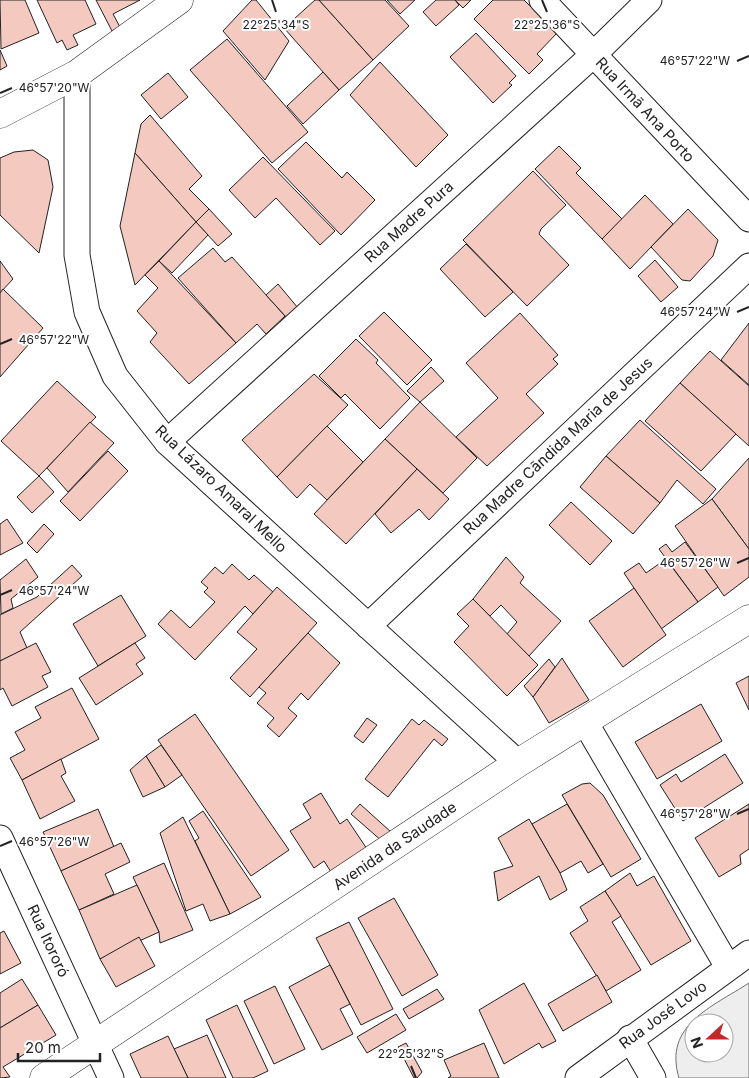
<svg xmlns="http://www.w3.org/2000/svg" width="749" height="1078" font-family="Inter,sans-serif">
	<rect width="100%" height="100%" fill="#fff"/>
	<!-- green -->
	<path fill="#eee" stroke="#6f6f6f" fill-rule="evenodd" d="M749,983V1078H679C663,1025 712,1007 749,983ZM694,1023H724V1053H694Z"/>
	<!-- building -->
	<g fill="#f3c9c0" stroke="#222">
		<path d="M0,0H25L39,33L1,49Z"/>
		<path d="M37,0H85L96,24L73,35L78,45L67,50L62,40L57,43Z"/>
		<path d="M96,0H140L113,14L120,27L112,31Z"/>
		<path d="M252,0H256L289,41L265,80L223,31Z"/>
		<path d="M315,0H319L373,60L339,90L284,28Z"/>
		<path d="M319,0H385L409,26L373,60Z"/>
		<path d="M387,0H415L400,14Z"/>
		<path d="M436,0H455L459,5L436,26L423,12Z"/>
		<path d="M455,0H471L463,8Z"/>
		<path d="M493,0H524L557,33L537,54L543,60L529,74L474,19Z"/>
		<path d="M476,33L516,76L509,83L512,85L493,103L450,57Z"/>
		<path d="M227,39L308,132L272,163L190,70Z"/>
		<path d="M0,50L7,66L0,70Z"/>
		<path d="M380,62L448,135L416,167L350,95Z"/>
		<path d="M323,72L339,90L303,124L287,106Z"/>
		<path d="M168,73L188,97L161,119L141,95Z"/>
		<path d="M150,115L202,176L189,189L209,209L196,222L135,153L141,124Z"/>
		<path d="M306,142L342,178L347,172L375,200L341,235L278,169Z"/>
		<path d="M559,146L581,168L576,173L622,219L602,239L535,169Z"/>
		<path d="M33,150L48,160L53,187L39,253L0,215V158L14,152Z"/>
		<path d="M135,153L196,222L135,285L120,226Z"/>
		<path d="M263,157L335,231L320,245L276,198L255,218L229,190Z"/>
		<path d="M533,171L566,205L541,229L539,234L569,265L527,306L463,240Z"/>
		<path d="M645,195L673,224L630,269L602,239Z"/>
		<path d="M209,209L232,234L218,246L196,222Z"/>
		<path d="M688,209L718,240L713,256L690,281L682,280L651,247Z"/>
		<path d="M196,222L208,235L172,273L159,261Z"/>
		<path d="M466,244L513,292L485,317L440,269Z"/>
		<path d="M213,248L225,262L232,257L285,316L266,334L257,324L236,343L178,278Z"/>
		<path d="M655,260L678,287L661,302L638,276Z"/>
		<path d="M0,261L13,279L0,293Z"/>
		<path d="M159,261L236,343L189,384L150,342L157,333L137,311L158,288L145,275Z"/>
		<path d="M278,284L298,308L287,318L266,295Z"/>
		<path d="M3,289L43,328L0,377V293Z"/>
		<path d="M384,312L432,360L407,385L359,336Z"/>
		<path d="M520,313L558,355L553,359L558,364L526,394L544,413L487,466L456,437L498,398L466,363Z"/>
		<path d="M749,323V385L721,360Z"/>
		<path d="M356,339L378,360L376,363L410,398L380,429L345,394L341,398L319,376Z"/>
		<path d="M710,351L749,386V446L680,383Z"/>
		<path d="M431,367L444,381L420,402L407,391Z"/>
		<path d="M314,374L348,405L277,477L242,440Z"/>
		<path d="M57,381L96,417L39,476L1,441Z"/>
		<path d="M680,383L736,434L701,471L645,421Z"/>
		<path d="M420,402L477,458L443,493L385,439Z"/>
		<path d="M640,420L716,489L703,504L677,480L660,503L606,456Z"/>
		<path d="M90,422L114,443L68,492L47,468Z"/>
		<path d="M327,426L363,462L327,500L310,484L297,498L277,477Z"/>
		<path d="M385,439L417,469L346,544L314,514Z"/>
		<path d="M108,451L128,471L80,521L60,501Z"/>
		<path d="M606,456L660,503L633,534L580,487Z"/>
		<path d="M749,458V549L712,499Z"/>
		<path d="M417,469L449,499L429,520L419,509L391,533L375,514Z"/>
		<path d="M39,476L54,492L32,513L17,497Z"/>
		<path d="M712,499L749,549V577L724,596L675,526Z"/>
		<path d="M571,502L612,541L590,565L549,525Z"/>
		<path d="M7,519L23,543L0,555V524Z"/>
		<path d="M44,524L54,534L37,553L27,543Z"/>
		<path d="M685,542L718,587L698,602L659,549L666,544L672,552Z"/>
		<path d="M506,557L524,577L520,583L561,621L529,656L507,634L517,622L501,605L490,616L473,599Z"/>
		<path d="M26,559L38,577L11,599L13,608L1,614L0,580Z"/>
		<path d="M666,559L698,602L661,629L624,573L639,563L646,573Z"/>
		<path d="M232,564L249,580L254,575L273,592L253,614L245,606L195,660L158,624L171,610L190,628L215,602L204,592L208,588L201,582L215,567L223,574Z"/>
		<path d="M72,565L82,576L20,632L27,648L0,661V615L37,597Z"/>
		<path d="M277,587L317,623L250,697L230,678L257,649L237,632Z"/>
		<path d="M634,588L666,635L623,667L589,621Z"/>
		<path d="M121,595L146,636L98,666L73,624Z"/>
		<path d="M473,599L538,665L507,696L454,642L469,626L457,614Z"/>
		<path d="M308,633L340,663L308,700L301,693L288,708L297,716L279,737L267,726L274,718L257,703L266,693L259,687Z"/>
		<path d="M36,643L51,672L42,676L48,687L12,706L3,688L0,690V661Z"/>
		<path d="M135,643L145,658L136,664L143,674L96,705L79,678Z"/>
		<path d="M562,658L589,700L549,723L533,697Z"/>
		<path d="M549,659L555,667L533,697L524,686Z"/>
		<path d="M749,676V710L736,683Z"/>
		<path d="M72,688L99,739L22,780L10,758L25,750L15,732L41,718L35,707Z"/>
		<path d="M701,704L722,741L657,779L635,742Z"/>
		<path d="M195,714L289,850L251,876L158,740Z"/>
		<path d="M367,718L377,725L363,743L354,736Z"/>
		<path d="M412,719L419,725L424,720L448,739L442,746L434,739L388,797L365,779Z"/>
		<path d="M161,745L182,775L165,787L146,756Z"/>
		<path d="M725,754L743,783L683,821L660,785L676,774L681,782Z"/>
		<path d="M146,756L165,787L143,797L130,770Z"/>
		<path d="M61,759L66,773L61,776L75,801L40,819L22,780Z"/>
		<path d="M590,783L603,795L641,859L611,877L562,795L582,784Z"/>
		<path d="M321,793L340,824L347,819L367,849L331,872L324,861L314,868L290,831L311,818L303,804Z"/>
		<path d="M360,804L391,832L383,842L351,814Z"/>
		<path d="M567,804L603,864L588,873L581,861L560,873L532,824Z"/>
		<path d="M749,804V849L740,855L741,864L719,877L695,838Z"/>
		<path d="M98,809L114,847L61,871L43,832Z"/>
		<path d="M203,811L261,897L230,914L195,841L199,838L189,821Z"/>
		<path d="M183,817L230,914L210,921L203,904L186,911L160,833Z"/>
		<path d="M529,819L560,873L567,890L550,900L539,876L498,901L494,872L513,866L498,838Z"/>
		<path d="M121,843L130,862L105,874L114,894L79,910L61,871Z"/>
		<path d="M164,863L193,930L160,943L159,932L133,877Z"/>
		<path d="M630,873L637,886L654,876L691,941L651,965L605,891Z"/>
		<path d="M137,885L159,932L100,959L79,910Z"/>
		<path d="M605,891L621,916L612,922L641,970L606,991L570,933L588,921L580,907Z"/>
		<path d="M394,898L438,975L402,996L358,918Z"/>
		<path d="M349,922L393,1009L361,1025L316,938Z"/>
		<path d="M4,931L21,963L0,974V933Z"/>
		<path d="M139,937L155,966L116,987L100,959Z"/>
		<path d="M330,965L350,1004L340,1009L353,1034L322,1050L289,987Z"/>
		<path d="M597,975L612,1002L563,1031L548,1004Z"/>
		<path d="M22,979L38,1005L0,1028V993Z"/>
		<path d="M524,983L556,1041L542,1048L539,1043L504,1064L479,1010Z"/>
		<path d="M275,986L305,1049L274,1064L244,1001Z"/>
		<path d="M437,989L444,999L409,1019L403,1009Z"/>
		<path d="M38,1005L56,1035L3,1067L10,1077L0,1078V1028Z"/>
		<path d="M237,1005L268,1071L253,1078H233L206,1020Z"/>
		<path d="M396,1014L406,1030L367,1053L357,1037Z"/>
		<path d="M207,1035L226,1078H188L174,1049Z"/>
		<path d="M168,1036L188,1078H141L130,1054Z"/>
		<path d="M406,1043L422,1072L417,1078H414L398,1047Z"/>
		<path d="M484,1043L499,1078H448L451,1076L444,1060Z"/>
	</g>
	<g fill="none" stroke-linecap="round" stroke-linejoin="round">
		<defs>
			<g id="minor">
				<path d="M542,0L749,219"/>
				<path d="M77,74V255L87,312L115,376L167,442L518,763"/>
				<path d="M167,442L593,55L649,0"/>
				<path d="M368,626L749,266"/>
				<path d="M585,722L728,967"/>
				<path d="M0,838L111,1078"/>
				<path d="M630,1038L653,1078"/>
				<path d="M578,1078L749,953"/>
			</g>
			<g id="secondary">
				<path d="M0,114L77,74L179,0"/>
				<path d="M44,1078L518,763L749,619"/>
			</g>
		</defs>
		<!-- minor casing -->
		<use href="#minor" stroke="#222" stroke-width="27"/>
		<!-- secondary casing -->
		<use href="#secondary" stroke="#222" stroke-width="29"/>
		<!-- minor -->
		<use href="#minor" stroke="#fff" stroke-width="25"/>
		<!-- secondary -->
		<use href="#secondary" stroke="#fff" stroke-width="28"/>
	</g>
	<!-- ticks -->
	<path fill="none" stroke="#222" stroke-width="2" d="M272,0L276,12M542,0L547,12M737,61L749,56M0,93L12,88M737,312L749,307M0,344L12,339M737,563L749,558M0,595L12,590M737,814L749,809M0,846L12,841M411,1066L416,1078"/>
	<g text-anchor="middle" stroke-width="4" stroke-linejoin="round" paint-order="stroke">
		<!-- street labels -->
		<g font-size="15" fill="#222" stroke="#fff">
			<text transform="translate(645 110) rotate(47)" y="5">Rua Irmã Ana Porto</text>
			<text transform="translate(409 222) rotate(-42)" y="5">Rua Madre Pura</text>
			<text transform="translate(558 446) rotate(-43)" y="5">Rua Madre Cãndida Maria de Jesus</text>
			<text transform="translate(221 489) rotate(44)" y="5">Rua Lázaro Amaral Mello</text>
			<text transform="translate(395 846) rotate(-34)" y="5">Avenida da Saudade</text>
			<text transform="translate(48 941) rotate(65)" y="5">Rua Itororó</text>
			<text transform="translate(663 1015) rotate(-36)" y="5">Rua José Lovo</text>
		</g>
	</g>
	<g font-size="12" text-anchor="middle" fill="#222" stroke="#fff" stroke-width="4" stroke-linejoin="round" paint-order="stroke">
		<text x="276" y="29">22°25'34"S</text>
		<text x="547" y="29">22°25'36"S</text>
		<text x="695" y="65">46°57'22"W</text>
		<text x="54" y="92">46°57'20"W</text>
		<text x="695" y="316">46°57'24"W</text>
		<text x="54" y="344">46°57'22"W</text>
		<text x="695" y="567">46°57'26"W</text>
		<text x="54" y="595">46°57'24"W</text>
		<text x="695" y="818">46°57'28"W</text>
		<text x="54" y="846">46°57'26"W</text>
		<text x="411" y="1058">22°25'32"S</text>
	</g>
	<!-- north arrow -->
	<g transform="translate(709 1038) rotate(249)"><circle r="24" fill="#ffffff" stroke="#a7a7a7"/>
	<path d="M0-4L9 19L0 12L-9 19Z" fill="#c62828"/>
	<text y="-8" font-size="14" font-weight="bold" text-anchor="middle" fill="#222222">N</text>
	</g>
	<!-- scale -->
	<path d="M18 1053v8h82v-8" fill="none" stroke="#222222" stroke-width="2.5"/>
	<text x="25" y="1053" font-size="15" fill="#222222" stroke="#ffffff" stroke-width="4" paint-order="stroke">20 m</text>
</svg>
